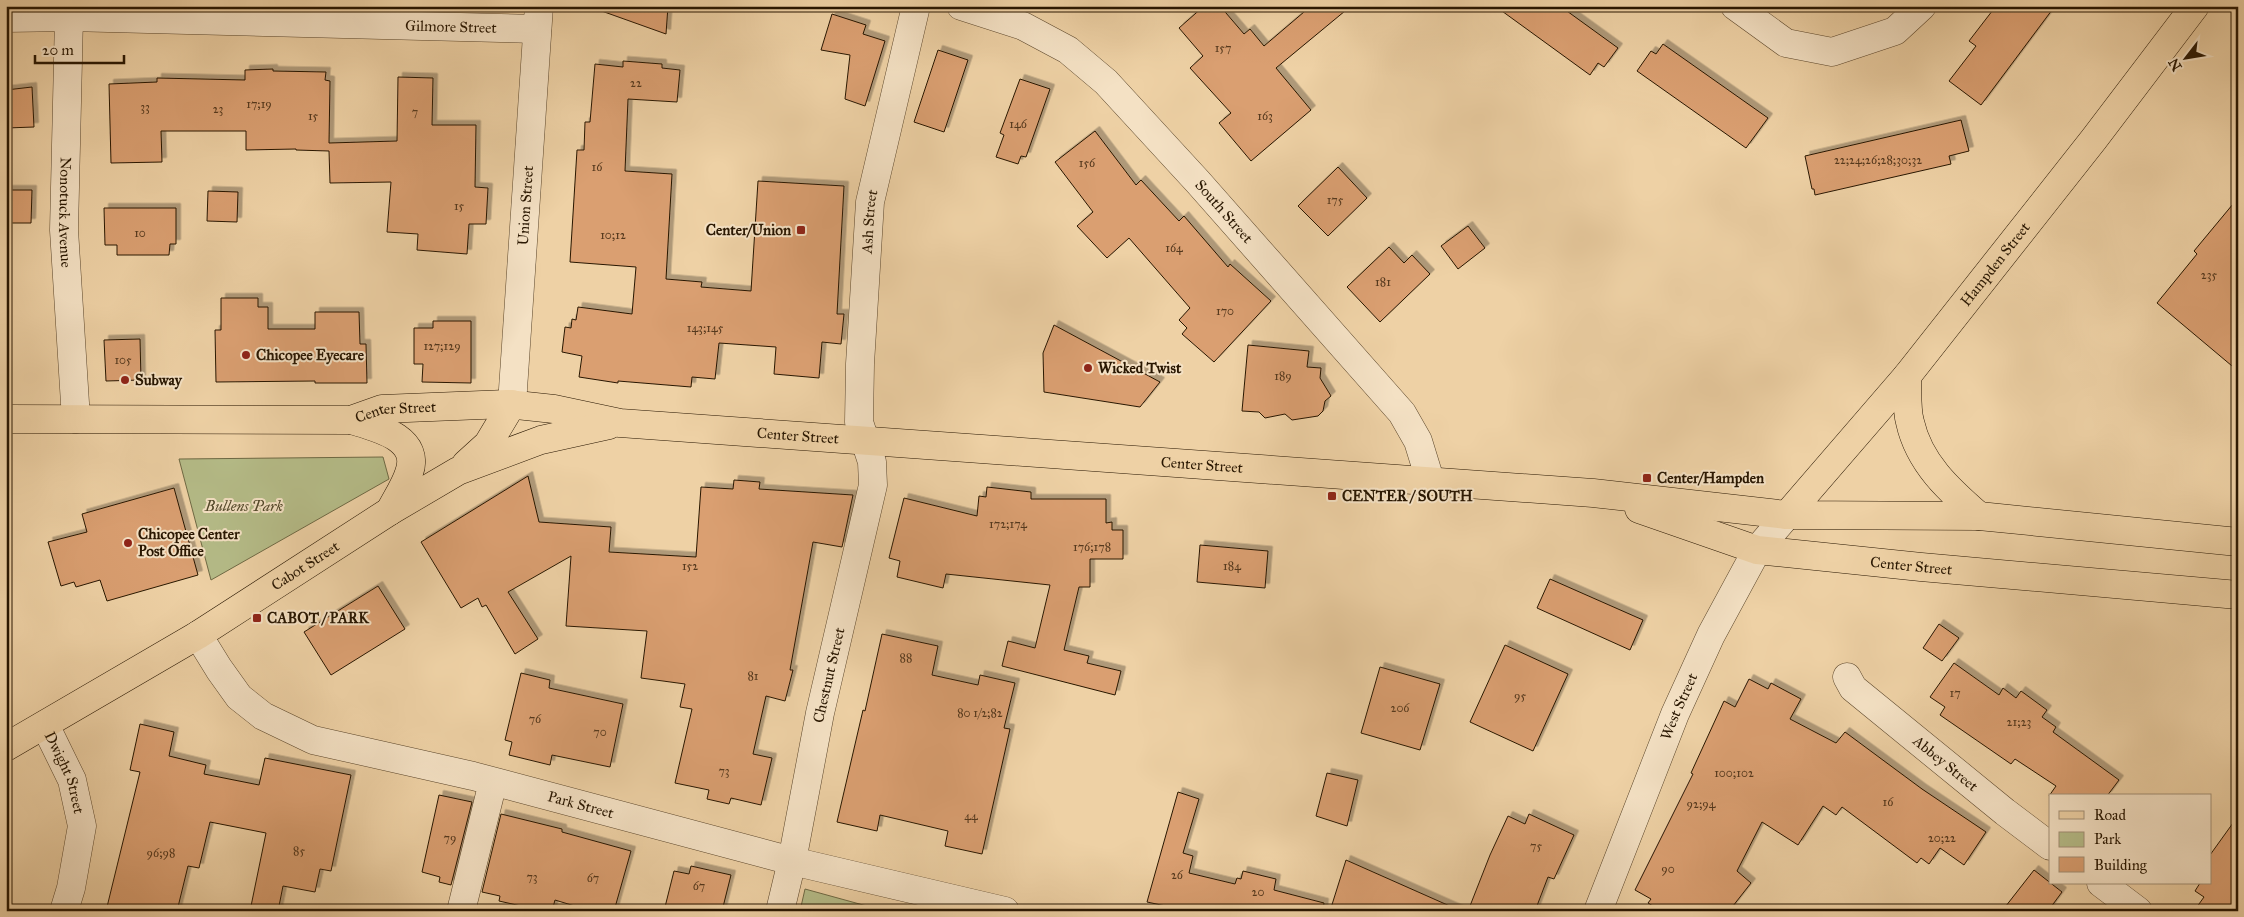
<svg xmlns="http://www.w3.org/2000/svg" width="2244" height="917" font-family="'IM FELL Great Primer',serif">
	<defs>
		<filter id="shadow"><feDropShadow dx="4.5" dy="-4.5" stdDeviation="0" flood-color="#0004"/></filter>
	</defs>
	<rect width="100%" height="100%" fill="#eed1a5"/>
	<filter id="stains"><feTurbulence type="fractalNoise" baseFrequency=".004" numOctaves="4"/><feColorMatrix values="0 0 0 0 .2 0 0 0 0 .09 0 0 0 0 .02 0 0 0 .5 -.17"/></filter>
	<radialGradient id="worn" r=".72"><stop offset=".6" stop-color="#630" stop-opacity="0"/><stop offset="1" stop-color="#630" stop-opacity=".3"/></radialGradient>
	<!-- green -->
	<g fill="#b5bc88" stroke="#6e6944">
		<path d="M383,457L389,479L211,580L179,459Z"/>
		<path d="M805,889L885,911H800Z"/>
	</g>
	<!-- building -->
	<g fill="#da9f71" stroke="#281601" filter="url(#shadow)">
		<path d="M597,6H668L666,34L596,9Z"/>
		<path d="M1204,6H1220L1244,34L1250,29L1264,46L1311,6H1351L1276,68L1311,110L1251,161L1219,123L1231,113L1190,68L1203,56L1179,28Z"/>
		<path d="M1495,6H1560L1618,48L1604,67L1598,63L1590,75Z"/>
		<path d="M1996,6H2055L1981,105L1949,81L1976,46L1969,41Z"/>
		<path d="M832,14L866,25L863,34L885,41L865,106L845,99L850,55L821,50Z"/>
		<path d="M1663,44L1768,118L1746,148L1637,71L1651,51L1656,54Z"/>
		<path d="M938,50L968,60L944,132L914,122Z"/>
		<path d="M623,61L662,64V68L680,70L677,102L628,99L625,171L672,174L666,279L702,282L701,287L751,291L758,181L844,186L837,314H844L841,344L822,342L819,378L774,374L776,347L719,343L715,379L692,377L691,387L618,381V383L579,377L582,356L562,352L565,327L571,328L572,319L576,320L578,307L632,314L636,267L570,262L577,150H584L585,122H590L595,64L623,67Z"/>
		<path d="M273,69V71L326,72L325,80L330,81L329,143L397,141L398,77L433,78L432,125H476L475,187L488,188L486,224H469L467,254L417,250L418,234L387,232L391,182L330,183L329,151L296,150V149L246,150V131H161L162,162L111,163L109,84L157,82V78L245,80V70Z"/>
		<path d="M1020,79L1050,89L1026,157L1021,156L1018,164L996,157L1004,135L1000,133Z"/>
		<path d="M32,87L34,127L6,128V90Z"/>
		<path d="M1961,120L1969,151L1949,156L1951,164L1815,195L1814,189H1812L1805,156Z"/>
		<path d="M1095,131L1136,185L1141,180L1179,221L1184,216L1228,267L1230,264L1271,301L1214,362L1182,334L1187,328L1179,320L1190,308L1129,238L1107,258L1077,226L1093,212L1055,162Z"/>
		<path d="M1338,167L1367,198L1328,236L1298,206Z"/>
		<path d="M6,190H32L31,223H6Z"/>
		<path d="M208,191L238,192L237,222L207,221Z"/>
		<path d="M2238,198V371L2157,303L2197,254L2194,251Z"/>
		<path d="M104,208H176V244H170L169,255H117V245H105Z"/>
		<path d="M1468,226L1485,248L1458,269L1441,246Z"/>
		<path d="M1389,247L1404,263L1412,255L1430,274L1380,322L1347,287Z"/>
		<path d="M221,298H258V307H268V329H315V312H359L360,344H366L367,383H315V381L216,382L215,330H221Z"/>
		<path d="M433,321H471V383L422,382L423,364H414V328H433Z"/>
		<path d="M1054,325L1160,382L1140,407L1044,392L1043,353Z"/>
		<path d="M140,339L141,380L106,381L104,340Z"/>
		<path d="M1248,345L1309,351L1307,367L1321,368L1320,378L1331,396L1325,401L1323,411L1318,416L1292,420L1285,414L1265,418L1259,412L1242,411Z"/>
		<path d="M528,476L539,522L611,527L609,552L696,557L701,487L733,489L734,480L760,482L759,489L853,495L842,547L813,542L790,670H793L785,701L766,696L753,754L772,758L761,805L731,798L729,804L707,799L709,790L675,783L692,709L680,707L685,684L641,678L647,631L566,626L571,556L508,592L538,639L515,654L486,605L482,607L478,598L461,608L421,542Z"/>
		<path d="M987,487L1031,492V499H1106V523L1112,522V530H1123V559H1090V587H1079L1064,650L1089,656L1087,663L1121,671L1115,695L1002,666L1008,641L1035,648L1050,585L946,574L943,588L897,577L900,561L889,558L904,498L977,516L979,496L986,497Z"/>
		<path d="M174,488L198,575L107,601L100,580L76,587L74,582L61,586L48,542L87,532L82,514Z"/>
		<path d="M1200,545L1268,551L1265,588L1197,582Z"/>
		<path d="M1550,579L1643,620L1630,650L1537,608Z"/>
		<path d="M378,586L405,629L331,675L304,632Z"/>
		<path d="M1939,624L1959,638L1942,661L1923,648Z"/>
		<path d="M882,634L938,646L932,675L978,685L980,675L1015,683L1004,728L1010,729L982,854L945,846L948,831L880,815L877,831L837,822L863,710L865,711Z"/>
		<path d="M1505,645L1568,674L1533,751L1470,722Z"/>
		<path d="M1954,663L1999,695L2003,688L2016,698L2021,691L2047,710L2042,717L2056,727L2053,732L2119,780L2107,796H2049L2056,786L2015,759L2011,764L1940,715L1945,707L1930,697Z"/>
		<path d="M1380,667L1440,684L1420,750L1361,733Z"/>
		<path d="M521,673L550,680L549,688L623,704L610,767L552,755L550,765L509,755L512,742L505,740Z"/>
		<path d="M1749,679L1768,689L1771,683L1801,699L1790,719L1836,743L1845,732L1922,789L1986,832L1964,865L1940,848L1929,864L1921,858L1917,863L1842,807L1836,815L1823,806L1798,845L1762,822L1737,871L1751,883L1729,911H1661L1648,903L1651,899L1635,890L1693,774L1691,773L1724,701L1735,707Z"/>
		<path d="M140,724L174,732L169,756L206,765L204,774L259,785L265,758L351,775L331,871L320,869L315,892L283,886L278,911H250L266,833L210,822L199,868L188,866L177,911H106L140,772L130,770Z"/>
		<path d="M1327,773L1358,780L1347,826L1316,816Z"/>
		<path d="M1178,792L1199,799L1183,853L1193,856L1189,873L1235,884L1237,878L1241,879L1243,871L1276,879L1274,890L1324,903L1323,911H1189L1147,902Z"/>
		<path d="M439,795L472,802L451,885L439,882L440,877L422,872Z"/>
		<path d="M501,814L562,829V832L631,851L614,911H591L555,900L552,911H543L499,901L500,896L482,892Z"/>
		<path d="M1529,814L1574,835L1554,879L1548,877L1535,911H1468L1490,855L1508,816L1525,824Z"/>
		<path d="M2238,816V911H2194L2204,897L2195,891L2200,883H2210V855Z"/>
		<path d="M1346,860L1461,911H1330Z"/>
		<path d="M691,866L731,875L722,911H664L674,871L689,874Z"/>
		<path d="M2034,870L2062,892L2048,911H2002Z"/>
	</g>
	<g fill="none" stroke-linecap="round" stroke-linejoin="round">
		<defs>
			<g id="minor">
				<path id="s1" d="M75,6L69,17L64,230L76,419"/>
				<path id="s2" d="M961,6L1023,26L1068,50L1106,82L1198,182L1402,413L1418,441L1430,480"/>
				<path d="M1735,6L1786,43L1832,52L1895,31L1922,6"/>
				<path id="s3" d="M6,18L69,17L537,29"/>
				<path id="s4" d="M512,404L539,6"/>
				<path id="s5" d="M198,635L219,669L239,697L263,716L313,740L473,776L792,861L1005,911"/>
				<path id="s6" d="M1847,677L1853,688L2005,812L2050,846"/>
				<path id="s7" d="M45,725L72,780L82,826L71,888L64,911"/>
				<path d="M2101,883L2138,911"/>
				<path d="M461,911L493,782"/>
				<path id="s8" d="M780,911L792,861L820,713L873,485L872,462L859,422L860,364L870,202L916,6"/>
				<path id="s9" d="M1598,911L1675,714L1711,635L1757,550L1787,515"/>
			</g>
			<g id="major">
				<path d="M1907,376C1908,391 1906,408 1910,422C1919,463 1949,490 1979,516"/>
				<path id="s10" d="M6,419L351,420L382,409L507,404L554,409L620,423L1593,493L1787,515L1979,516L2238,542"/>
				<path d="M351,420C374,427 422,437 409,473C405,486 396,499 390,511"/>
				<path d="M466,464L488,444L512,404"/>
				<path id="s11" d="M1639,509L1757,550L1921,567L2238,595"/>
				<path id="s12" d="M1787,515L1907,376L2094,139L2195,6"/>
				<path id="s13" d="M6,747L198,635L390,511L458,471L541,440L609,425"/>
			</g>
		</defs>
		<!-- minor casing -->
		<use href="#minor" stroke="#5a452a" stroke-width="29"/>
		<!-- major casing -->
		<use href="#major" stroke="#281601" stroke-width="29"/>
		<!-- minor -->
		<use href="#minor" stroke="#f4e1c4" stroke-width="28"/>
		<!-- major -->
		<use href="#major" stroke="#eed1a5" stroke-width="28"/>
	</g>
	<!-- markers -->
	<g fill="#8f2418" stroke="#f4e1c4" stroke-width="2">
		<rect x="796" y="225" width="10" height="10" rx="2.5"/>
		<circle cx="246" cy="355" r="5"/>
		<circle cx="1088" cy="368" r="5"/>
		<circle cx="125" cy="380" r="5"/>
		<rect x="1642" y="473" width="10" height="10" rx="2.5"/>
		<rect x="1327" y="491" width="10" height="10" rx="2.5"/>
		<circle cx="128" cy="543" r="5"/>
		<rect x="252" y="613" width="10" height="10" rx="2.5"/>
	</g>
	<g text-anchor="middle" stroke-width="4" stroke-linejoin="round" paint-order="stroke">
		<!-- number labels -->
		<g font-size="12" fill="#54381d">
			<text x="1223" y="52">157</text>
			<text x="636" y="87">22</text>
			<text x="259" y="108">17;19</text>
			<text x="145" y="111">33</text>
			<text x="218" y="113">23</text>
			<text x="415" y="116">7</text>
			<text x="313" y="120">15</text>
			<text x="1265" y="120">163</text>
			<text x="1018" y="128">146</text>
			<text x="1878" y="164">22;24;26;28;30;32</text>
			<text x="1087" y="167">156</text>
			<text x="597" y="171">16</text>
			<text x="1335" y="204">175</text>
			<text x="459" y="210">15</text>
			<text x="140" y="237">10</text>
			<text x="613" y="239">10;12</text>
			<text x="1174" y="252">164</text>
			<text x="2209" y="279">235</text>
			<text x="1383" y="286">181</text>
			<text x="1225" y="315">170</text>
			<text x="705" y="332">143;145</text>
			<text x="442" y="350">127;129</text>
			<text x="123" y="364">105</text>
			<text x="1283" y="380">189</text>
			<text x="1008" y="528">172;174</text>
			<text x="1092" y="551">176;178</text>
			<text x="690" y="570">152</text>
			<text x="1232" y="570">184</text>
			<text x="906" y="662">88</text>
			<text x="753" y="680">81</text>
			<text x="1955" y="697">17</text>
			<text x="1520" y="700">95</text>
			<text x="1400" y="712">206</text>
			<text x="980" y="717">80 1/2;82</text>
			<text x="535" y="723">76</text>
			<text x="2019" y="726">21;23</text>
			<text x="600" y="736">70</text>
			<text x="724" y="775">73</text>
			<text x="1734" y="777">100;102</text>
			<text x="1888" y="806">16</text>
			<text x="1701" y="808">92;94</text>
			<text x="971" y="820">44</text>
			<text x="450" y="842">79</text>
			<text x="1942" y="842">20;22</text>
			<text x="1536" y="850">75</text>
			<text x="299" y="855">85</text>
			<text x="161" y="857">96;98</text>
			<text x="1668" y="873">90</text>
			<text x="1177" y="879">26</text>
			<text x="532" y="881">73</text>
			<text x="593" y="882">67</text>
			<text x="699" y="890">67</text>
			<text x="1258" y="896">20</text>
		</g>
		<!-- street labels -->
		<g font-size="15" fill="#281601" stroke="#f4e1c4">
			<text dy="5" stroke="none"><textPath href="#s3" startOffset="445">Gilmore Street</textPath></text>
			<text dy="5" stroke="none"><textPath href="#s4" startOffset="199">Union Street</textPath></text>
			<text dy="5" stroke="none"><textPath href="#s1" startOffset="208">Nonotuck Avenue</textPath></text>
			<text dy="5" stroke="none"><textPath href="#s2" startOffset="341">South Street</textPath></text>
			<text dy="5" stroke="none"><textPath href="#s8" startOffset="702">Ash Street</textPath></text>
			<text dy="5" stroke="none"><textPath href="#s12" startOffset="326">Hampden Street</textPath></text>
			<text dy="5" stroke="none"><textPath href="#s10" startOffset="391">Center Street</textPath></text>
			<text dy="5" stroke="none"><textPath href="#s10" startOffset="796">Center Street</textPath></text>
			<text dy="5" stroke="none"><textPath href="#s10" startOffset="1201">Center Street</textPath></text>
			<text dy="5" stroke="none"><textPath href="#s13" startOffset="350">Cabot Street</textPath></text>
			<text dy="5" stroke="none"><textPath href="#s11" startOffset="280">Center Street</textPath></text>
			<text dy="5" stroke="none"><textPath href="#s8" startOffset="241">Chestnut Street</textPath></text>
			<text dy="5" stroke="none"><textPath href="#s9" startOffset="220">West Street</textPath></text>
			<text dy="5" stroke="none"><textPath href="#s6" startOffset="132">Abbey Street</textPath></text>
			<text dy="5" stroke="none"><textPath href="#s7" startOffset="52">Dwight Street</textPath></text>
			<text dy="5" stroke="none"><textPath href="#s5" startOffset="436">Park Street</textPath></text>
		</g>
		<!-- poi labels -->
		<g font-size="15" font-weight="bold" fill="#281601" stroke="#f4e1c4" text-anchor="start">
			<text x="791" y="235" text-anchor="end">Center/Union</text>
			<text x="256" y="360">Chicopee Eyecare</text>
			<text x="1098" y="373">Wicked Twist</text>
			<text x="135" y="385">Subway</text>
			<text x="1657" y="483">Center/Hampden</text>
			<text x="1342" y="501">CENTER / SOUTH</text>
			<text x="138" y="539">Chicopee Center<tspan x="138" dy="17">Post Office</tspan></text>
			<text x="267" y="623">CABOT / PARK</text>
		</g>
		<!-- park labels -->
		<g font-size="15" font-style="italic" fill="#52482a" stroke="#f4e1c4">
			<text x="244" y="511">Bullens Park</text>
		</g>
	</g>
	<!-- margin -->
	<rect width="2244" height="917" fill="none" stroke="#eed1a5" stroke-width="25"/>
	<rect x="8" y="8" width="2229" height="902" fill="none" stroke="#281601" stroke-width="2.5"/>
	<rect x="12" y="12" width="2219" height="892" fill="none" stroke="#281601"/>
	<!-- legend -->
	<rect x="2049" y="794" width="162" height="90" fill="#f4e1c4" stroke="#a29076"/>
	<rect x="2059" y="811" width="25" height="8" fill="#eed1a5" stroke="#a29076"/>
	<text x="2094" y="820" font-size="15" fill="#281601">Road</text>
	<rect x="2059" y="832" width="25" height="15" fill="#b5bc88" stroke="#a29076"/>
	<text x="2094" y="844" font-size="15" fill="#281601">Park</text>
	<rect x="2059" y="857" width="25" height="15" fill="#da9f71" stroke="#a29076"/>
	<text x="2094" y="870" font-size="15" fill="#281601">Building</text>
	<!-- north arrow -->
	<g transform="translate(2186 58) rotate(239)" stroke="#f4e1c4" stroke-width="4" paint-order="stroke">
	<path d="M0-4L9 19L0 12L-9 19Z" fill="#281601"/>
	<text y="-8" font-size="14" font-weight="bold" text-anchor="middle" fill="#281601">N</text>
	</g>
	<!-- scale -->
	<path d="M35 55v8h89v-8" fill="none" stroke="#281601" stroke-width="2.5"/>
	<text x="42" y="55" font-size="15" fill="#281601" stroke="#f4e1c4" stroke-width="4" paint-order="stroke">20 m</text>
	<rect width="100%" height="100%" filter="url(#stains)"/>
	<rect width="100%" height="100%" fill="url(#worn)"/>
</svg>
